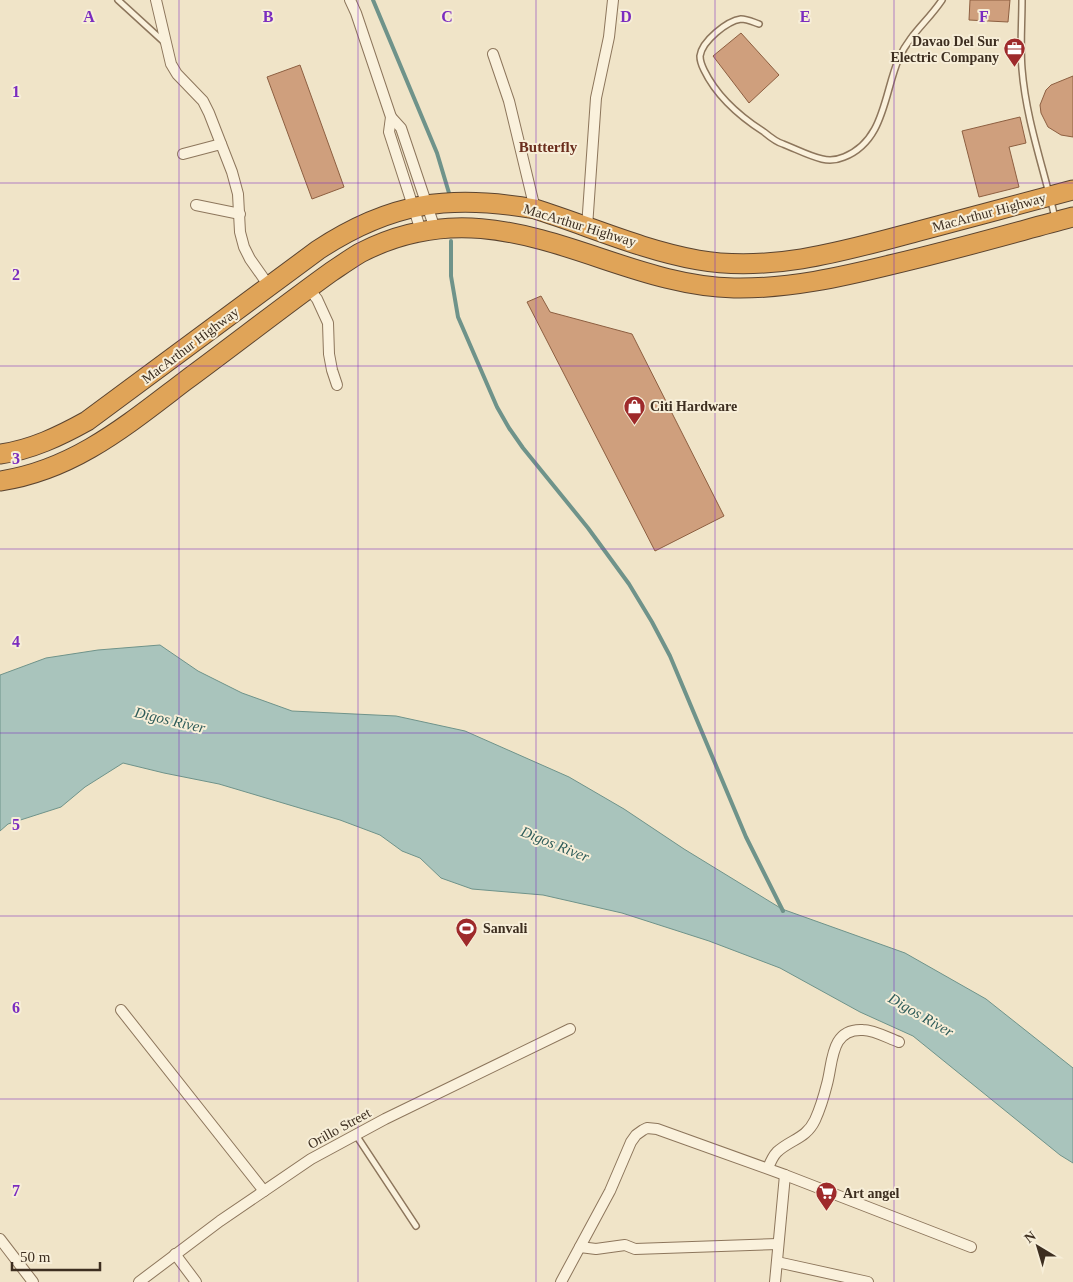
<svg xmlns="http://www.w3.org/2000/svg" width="1073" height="1282" font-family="Georgia,serif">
	<rect width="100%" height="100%" fill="#f0e4c8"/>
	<!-- water -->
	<path fill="#a9c4bc" stroke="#6f938a" d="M160,645L198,671L242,693L292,711L396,716L465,731L569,777L624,809L684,849L782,909L905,953L986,999L1073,1068V1163L1060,1155L913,1036L860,1012L780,968L709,941L622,913L543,895L472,889L441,878L420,858L402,851L380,835L340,820L219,784L164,773L123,763L85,787L61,807L8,824L0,831V675L46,658L98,650Z"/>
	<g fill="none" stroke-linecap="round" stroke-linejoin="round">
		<!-- stream -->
		<g stroke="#6f938a" stroke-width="4">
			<path d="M373,0L437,153L449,193"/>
			<path d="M451,241V276L458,317L497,407L509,428L523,448L588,528L629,584L652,622L670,656L746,837L783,911"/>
		</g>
	</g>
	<!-- building -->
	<g fill="#cf9f7d" stroke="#8d5f41">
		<path d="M970,0H1010L1008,22L969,20Z"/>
		<path d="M741,33L779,75L749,103L713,56Z"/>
		<path d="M300,65L344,187L312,199L267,77Z"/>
		<path d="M1073,76V137L1061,135L1048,127L1041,113L1040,105L1046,90L1051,85Z"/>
		<path d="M1020,117L1026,143L1009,147L1019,187L979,197L962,131Z"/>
		<path d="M541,296L550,312L632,334L724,516L655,551L527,302Z"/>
	</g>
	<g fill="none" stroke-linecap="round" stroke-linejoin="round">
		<defs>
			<g id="lane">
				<path d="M118,0L164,42"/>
				<path d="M1022,0C1022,23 1020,46 1022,69C1026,120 1044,169 1055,218"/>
				<path d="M759,24C753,22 747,19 741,19C727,21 702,41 700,56C700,60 702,66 704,70C717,97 739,116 764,132C770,137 776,142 783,144C796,149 809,156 822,159C830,161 837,160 844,157C885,141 884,92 899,58C910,34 928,21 942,0"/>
				<path d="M356,1135L416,1226"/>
			</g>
			<g id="street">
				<path d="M156,0L171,64L177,74L203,101L209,113L232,172L238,194L240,232L244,247L250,259L269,286"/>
				<path d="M350,0L356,13L391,117L389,132L421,231"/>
				<path d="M493,54L509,101L535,209"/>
				<path d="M391,117L401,128L435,229"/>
				<path d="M183,154L221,144"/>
				<path d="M196,205L240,214"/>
				<path d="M587,227L596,98L609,37L613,0"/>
				<path d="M308,288L317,299L328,323L329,354L332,370L337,385"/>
				<path d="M121,1010L264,1191"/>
				<path d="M768,1168C770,1163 773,1156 777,1152C791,1139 806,1139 815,1120C820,1109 824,1096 827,1084C833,1063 830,1028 863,1030C874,1030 888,1038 899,1042"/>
				<path d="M0,1239L33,1282"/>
				<path d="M580,1247L596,1249L625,1245L635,1249L778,1244"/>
				<path d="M175,1254L196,1282"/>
				<path d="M777,1262L868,1282"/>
				<path d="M139,1282L220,1221L311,1159L385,1119L570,1029"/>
				<path d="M561,1282L610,1191L631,1142L636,1135L643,1130L647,1128L657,1129L785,1175L971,1247"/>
				<path d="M775,1282L785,1175"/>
			</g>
			<g id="highway">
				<path d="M0,454C31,450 60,436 87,421L318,250C391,202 450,194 535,209C589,226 642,250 698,260C772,273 848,250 919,231C970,217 1022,204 1073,190"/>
				<path d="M0,481C74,470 127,425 185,381C234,345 281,308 331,272C340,266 350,259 360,253C445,209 518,230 603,259C645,273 688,287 734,288C789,289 841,277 894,264C954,250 1013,233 1073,217"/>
			</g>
		</defs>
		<!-- lane casing -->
		<use href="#lane" stroke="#8d765c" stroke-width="8"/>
		<!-- street casing -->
		<use href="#street" stroke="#8d765c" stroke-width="12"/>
		<!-- highway casing -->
		<use href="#highway" stroke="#5b4430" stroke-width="21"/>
		<!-- lane -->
		<use href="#lane" stroke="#faf1dc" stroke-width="5"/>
		<!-- street -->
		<use href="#street" stroke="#faf1dc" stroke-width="10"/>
		<!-- highway -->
		<use href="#highway" stroke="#e0a458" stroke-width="19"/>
	</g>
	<!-- grid -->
	<path fill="none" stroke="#7b2cbf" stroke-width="1" stroke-opacity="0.55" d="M179,0V1282M358,0V1282M536,0V1282M715,0V1282M894,0V1282M0,183H1073M0,366H1073M0,549H1073M0,733H1073M0,916H1073M0,1099H1073"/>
	<!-- icons -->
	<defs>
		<symbol id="office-pin" viewBox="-11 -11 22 30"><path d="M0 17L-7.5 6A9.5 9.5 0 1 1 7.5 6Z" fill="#9e2a2b" stroke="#f7eed8"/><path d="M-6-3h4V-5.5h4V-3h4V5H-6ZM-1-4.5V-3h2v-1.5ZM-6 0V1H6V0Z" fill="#fff"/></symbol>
		<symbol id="shop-pin" viewBox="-11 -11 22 30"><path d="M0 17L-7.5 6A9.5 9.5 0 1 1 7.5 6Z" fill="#9e2a2b" stroke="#f7eed8"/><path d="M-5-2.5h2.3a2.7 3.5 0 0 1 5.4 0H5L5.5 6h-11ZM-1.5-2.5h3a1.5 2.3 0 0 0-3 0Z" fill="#fff"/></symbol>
		<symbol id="stadium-pin" viewBox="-11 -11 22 30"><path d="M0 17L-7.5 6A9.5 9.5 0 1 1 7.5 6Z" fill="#9e2a2b" stroke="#f7eed8"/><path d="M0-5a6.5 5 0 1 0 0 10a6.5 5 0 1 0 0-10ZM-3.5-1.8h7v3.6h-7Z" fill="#fff"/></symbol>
		<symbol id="supermarket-pin" viewBox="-11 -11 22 30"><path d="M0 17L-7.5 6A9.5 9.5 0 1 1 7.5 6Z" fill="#9e2a2b" stroke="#f7eed8"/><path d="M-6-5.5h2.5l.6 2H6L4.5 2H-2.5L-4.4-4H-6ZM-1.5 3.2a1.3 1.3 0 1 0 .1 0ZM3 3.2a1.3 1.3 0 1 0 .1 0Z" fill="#fff"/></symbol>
	</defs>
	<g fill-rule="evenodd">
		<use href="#office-pin" x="1002" y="36" width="25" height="34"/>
		<use href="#shop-pin" x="622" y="394" width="25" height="34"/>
		<use href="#stadium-pin" x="454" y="916" width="25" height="34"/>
		<use href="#supermarket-pin" x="814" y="1180" width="25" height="34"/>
	</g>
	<g text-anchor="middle" stroke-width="4" stroke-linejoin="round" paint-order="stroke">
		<!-- poi labels -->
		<g font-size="14" font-weight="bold" fill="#3d2e20" stroke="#f7eed8" text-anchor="start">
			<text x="999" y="46" text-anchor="end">Davao Del Sur<tspan x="999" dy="16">Electric Company</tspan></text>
			<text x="650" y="411">Citi Hardware</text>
			<text x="483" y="933">Sanvali</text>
			<text x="843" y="1198">Art angel</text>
		</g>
		<!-- street labels -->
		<g font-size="14" fill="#3d2e20" stroke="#f7eed8">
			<text transform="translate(989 212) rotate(-15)" y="5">MacArthur Highway</text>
			<text transform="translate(580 225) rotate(17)" y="5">MacArthur Highway</text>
			<text transform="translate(190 345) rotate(-37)" y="5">MacArthur Highway</text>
			<text transform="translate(339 1128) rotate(-29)" y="5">Orillo Street</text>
		</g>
		<!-- neighbourhood labels -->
		<g font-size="15" font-weight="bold" fill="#6b2e1e" stroke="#f7eed8">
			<text x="548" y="152">Butterfly</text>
		</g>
		<!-- water labels -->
		<g font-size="15" font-style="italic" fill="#2f5d5a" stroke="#f7eed8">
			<text transform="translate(170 720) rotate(13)" y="5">Digos River</text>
			<text transform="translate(555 844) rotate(22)" y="5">Digos River</text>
			<text transform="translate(921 1015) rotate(30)" y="5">Digos River</text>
		</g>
	</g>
	<g font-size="16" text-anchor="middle" font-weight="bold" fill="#7b2cbf" stroke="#f7eed8" stroke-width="4" stroke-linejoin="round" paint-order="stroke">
		<text x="89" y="22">A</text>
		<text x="268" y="22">B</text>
		<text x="447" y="22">C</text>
		<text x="626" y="22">D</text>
		<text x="805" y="22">E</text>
		<text x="984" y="22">F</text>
		<text x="16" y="97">1</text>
		<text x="16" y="280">2</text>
		<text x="16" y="464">3</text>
		<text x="16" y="647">4</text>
		<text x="16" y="830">5</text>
		<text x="16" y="1013">6</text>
		<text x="16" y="1196">7</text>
	</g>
	<!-- north arrow -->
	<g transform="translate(1038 1247) rotate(322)" stroke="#f7eed8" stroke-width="4" paint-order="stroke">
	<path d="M0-4L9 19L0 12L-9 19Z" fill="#3d2e20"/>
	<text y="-8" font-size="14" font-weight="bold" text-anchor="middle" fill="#3d2e20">N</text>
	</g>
	<!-- scale -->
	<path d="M12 1262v8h88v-8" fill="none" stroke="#3d2e20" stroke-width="2.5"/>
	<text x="20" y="1262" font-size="15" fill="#3d2e20" stroke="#f7eed8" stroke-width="4" paint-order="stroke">50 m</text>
</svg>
